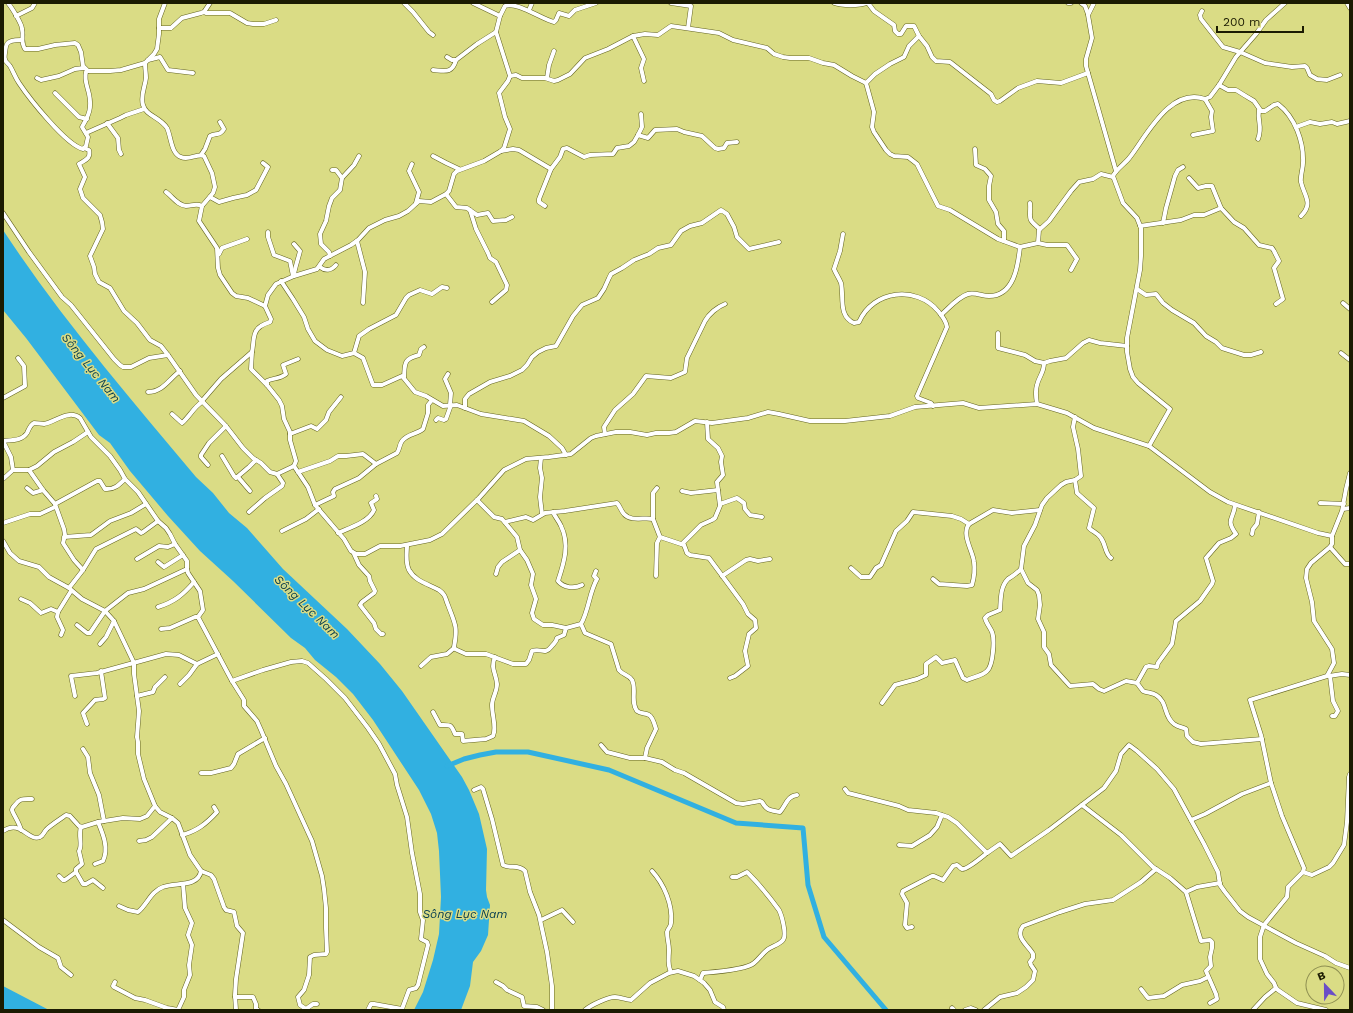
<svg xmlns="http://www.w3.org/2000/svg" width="1353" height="1013" font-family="'Work Sans',sans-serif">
	<rect width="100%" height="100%" fill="#dadc85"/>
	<!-- water -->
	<g fill="#31b0e1">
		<path d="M3,230C60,317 129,397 196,477L213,493L229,513L247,528L283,569L347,629L380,664L402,691L462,777L469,790L479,814L487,849L486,890L487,897L490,905L488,935L481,951L473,962L470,986L461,1010H414L423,992L433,960L439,934L441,897L439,851L437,833L431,814L419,790L373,720L353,694L336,677L315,660L305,648L291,638L233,581L200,551L168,516L130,471L110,443L99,435L26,338L3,310Z"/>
		<path d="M3,986L49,1010H3Z"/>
	</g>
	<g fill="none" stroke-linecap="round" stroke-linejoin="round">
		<!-- river -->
		<path stroke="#31b0e1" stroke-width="5" d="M447,766L464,759L480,755L496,752H528L609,770L736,823L803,828L808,885L824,937L886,1010"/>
		<defs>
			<g id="minor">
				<path d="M8,3C12,8 22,24 22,29C24,37 20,41 25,49H38L55,45L75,43L78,45L81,52L83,66L88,71H110L121,70L145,63"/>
				<path d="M165,3L159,19V34L157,49L154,54L145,63C145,68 146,73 146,78C145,87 140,96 143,105C146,116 160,117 167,128C171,136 171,154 181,157C189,161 197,153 204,156L212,173L215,187L213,193L202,206L199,221L217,248L218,268L220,275L232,293L236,296L248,298L265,306L271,319L270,322C267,323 264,324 261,326C252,331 254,344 252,352L221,379L202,401"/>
				<path d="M404,3L413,12L429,32L433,35"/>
				<path d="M473,3L500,16"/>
				<path d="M671,3L691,6L688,28"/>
				<path d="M834,3C842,6 859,6 867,3"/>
				<path d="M868,3L874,11L894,25L895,31L898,34H901L906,26H914L919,36L927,46L932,57L936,61L950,62L991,94L994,100L997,102L1000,101L1018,88L1037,81L1061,83L1088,73"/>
				<path d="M1068,3H1071"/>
				<path d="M1081,3L1085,6L1088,14"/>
				<path d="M1094,3L1088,15L1092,38L1086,59V66L1116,171"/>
				<path d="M1347,3L1350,8"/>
				<path d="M529,10L532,3"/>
				<path d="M1202,11L1200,15L1201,19L1223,47L1240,52L1265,63L1292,67L1305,66L1307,68L1310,75L1317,79L1327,80L1340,75"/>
				<path d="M204,12L206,13H230L247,23L253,24H264L276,20"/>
				<path d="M16,16L32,8L35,3"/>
				<path d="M159,28H171L182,18L201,13L204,12L210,3"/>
				<path d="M633,36L644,59L641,68L644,81"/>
				<path d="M21,40C17,40 9,40 7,44C6,45 4,57 5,59C5,62 8,63 10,66C13,71 15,77 19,83C29,98 66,145 83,149L86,146L88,137L82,127C89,115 92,108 89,94C87,85 84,80 86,72L88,71"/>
				<path d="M447,57L452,60H456L477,44L496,32"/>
				<path d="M148,60L160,57L168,70L193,73"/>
				<path d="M433,70C445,71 452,74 456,60"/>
				<path d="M510,76L516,75L522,78H545L554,81L558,80L570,74L585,58L608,49L633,36L645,34L658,35L671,26L719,33L733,40L767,48L774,54L783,57L790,58H809L823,63L834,65L852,76L866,83L874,112L872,127L874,132L886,150L890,154L894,156L908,157L917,164L938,206L950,210L998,239L1020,247L1038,243L1047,245H1067L1077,259L1071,270"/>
				<path d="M37,78L41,80L59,76L75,69L84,68"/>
				<path d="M547,78L549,65L554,51"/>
				<path d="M866,83L875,74L890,64L904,57L909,46L919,36"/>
				<path d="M1219,85L1228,90H1236L1244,95L1254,101L1261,111H1265L1274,105L1278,104C1295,117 1304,142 1303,163C1303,169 1300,176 1301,182C1304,196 1314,203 1301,216"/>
				<path d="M55,93L79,117L87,119"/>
				<path d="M107,123L118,138L119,150L121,154"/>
				<path d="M1296,127L1310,122L1320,124L1332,122L1337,124L1350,121"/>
				<path d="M86,133L120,118L126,115L144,109"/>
				<path d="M638,135L648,138L655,130L677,129L684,132L702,136L715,148L718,149L724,148L727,143L737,142"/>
				<path d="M1193,135L1213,131L1211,117L1212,111L1205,99"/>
				<path d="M1258,139C1263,126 1257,122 1259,110"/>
				<path d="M84,148L89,150C91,159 85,160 79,164L85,177L80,189L83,198L100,215L102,222L103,229L90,256L94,267L95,274L99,282L110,288L124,311L137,323L150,340L161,346L168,355"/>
				<path d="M975,149L976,165L985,169L991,176L989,186V200L996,212L998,224L1004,231V241"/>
				<path d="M501,151L513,149L519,150L551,169"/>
				<path d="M201,155L205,149L210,136C216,133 220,136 224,129L220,122"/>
				<path d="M433,156C442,161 450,165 459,169"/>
				<path d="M412,164L409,171L419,192L416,203"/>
				<path d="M332,170H336L342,178"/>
				<path d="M1189,178L1198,188L1206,186H1212L1221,208L1234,222L1244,228L1259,245L1272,248L1274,251L1279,261L1274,268L1283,299L1276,304"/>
				<path d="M166,192C173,197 177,205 186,206C192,206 196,203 202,206"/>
				<path d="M446,194L456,207L467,208L477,215L488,213L493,221L506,220L512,217"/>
				<path d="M210,197L219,202L233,198L247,195L256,190L268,167L263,163"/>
				<path d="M1030,203C1031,219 1026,218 1040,229"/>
				<path d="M545,206L539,202V199L551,169L560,157L563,149L567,148L584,157L590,155L613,154L617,148L629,146L634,142L638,135L642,127L641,114"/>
				<path d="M470,210L476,229L488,253L490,258L496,262L507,285L506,290L492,302"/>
				<path d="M3,213L29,252L62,297L71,305L114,359L120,365L123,367H131L149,358L168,355L196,395L226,426L243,448L253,458L261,463L270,472L277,474L294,466L308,487L315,505L344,539L351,551L356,554H365L380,546H400L430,540L442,534L479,498L504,470L526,459L549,457L571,454L591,438L596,436L616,432H630L647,435L656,433H669L676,432L695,421L712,423L748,418L768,412L779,414L810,421H845L890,416L915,407L963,403L979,408L1037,404L1067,413L1094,428L1149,446L1210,492L1228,502L1318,533L1332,536L1342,511L1346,489L1350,473"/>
				<path d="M1163,223L1166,208L1175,176L1178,170L1183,167"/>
				<path d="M1140,226L1181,220L1194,215H1204L1221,208"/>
				<path d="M268,232V237L274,255L290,261L293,276"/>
				<path d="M843,234L840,251L834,269C836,274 839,278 841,283C844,297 838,316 854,323L859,322C873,290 916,285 938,311C942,316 946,320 947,327L917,396L918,398L931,403L933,406"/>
				<path d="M357,241L365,272L363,303"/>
				<path d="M1038,243L1039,230L1049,221L1071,191L1079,182L1093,179L1101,174L1113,177"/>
				<path d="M294,244L300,251C299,256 294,271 294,275"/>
				<path d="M219,254L222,248L247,239"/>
				<path d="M330,256L329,252L321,244L320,234L326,221L329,206L332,198L340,190L342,178L354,165L359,156"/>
				<path d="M320,267C325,271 331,271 336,265"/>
				<path d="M281,281L293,299L304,317L308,329L315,341L327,350L342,356L354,353L359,336L369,329L396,315L406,298L409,295L420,290L432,294L442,287L447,288"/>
				<path d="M1137,289L1146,295L1156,294L1163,303L1172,310L1194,323L1206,336L1216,342L1222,348L1244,355H1251L1261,352"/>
				<path d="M1343,303L1350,309"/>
				<path d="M265,306L268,295L276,284L294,276L317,269L324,259L351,245L358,240L369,228L385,220L399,216L408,211L419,201L431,202L446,194L449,191L454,174L457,171L484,161L501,151L504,148L510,129L505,117L499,93L508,81L510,76L496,32L500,16L505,6C517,1 541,19 554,22L556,20L559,13L569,16L575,10L596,3"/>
				<path d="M941,315C949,308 958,297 968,294C975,292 982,296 989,296C1014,296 1018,266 1020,247"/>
				<path d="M998,333V348L1025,355L1035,361L1044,363L1050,361L1066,358L1083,343L1089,340L1100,343L1127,346"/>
				<path d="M252,352L251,369L267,385L279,400L282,406L284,419L290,432V440L296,461L294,466"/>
				<path d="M354,353L363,358L373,385H382L402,376L415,392L426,396L443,406L457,405L481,414L524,421L549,436L562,448L566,455"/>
				<path d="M1341,353L1350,360"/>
				<path d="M448,374L445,379L451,393L450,405"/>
				<path d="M404,377C405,364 403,359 419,355L421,349L424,347"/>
				<path d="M267,385V381C273,378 280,379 286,374L283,365L298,359"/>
				<path d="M148,392C163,392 169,379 180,371"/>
				<path d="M3,398L25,386L24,366L18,358"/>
				<path d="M1037,404C1036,398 1035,391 1037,385C1039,376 1044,373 1044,363"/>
				<path d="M465,408V399L469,394L490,382L510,376L522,370L527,365L532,357L538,352L546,348L556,346L573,316L582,305L598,298L604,289L609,278L611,274L622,268L634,260L649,254L658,248L671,245L681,231L690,226L702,223L721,210L727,214L734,227L737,237L749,249L779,242"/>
				<path d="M172,414L182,423C190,416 194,407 202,402"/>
				<path d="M436,420L438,418L444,420L446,419L451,405"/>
				<path d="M290,434L311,426L317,429L326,420L329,412L341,397"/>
				<path d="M605,434L604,427L615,410L633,394L646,376L671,378L685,372L687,358L705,321C709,314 717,307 725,304"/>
				<path d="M3,441C11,440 22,441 27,433C29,429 30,425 34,423C38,423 41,424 44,424C55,422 69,409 80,418L91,437L110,456L120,470L125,479L138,492L158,521L166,528L170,534L175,544L187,561V569L188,573L200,591L203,610L198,617L232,681L263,670L291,662L302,661L308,663L326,679L345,698L368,728L379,744L395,774L397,785L407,817L412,853L420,894V912L423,920L421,939L427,942L428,945L418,985L416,988L409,990L402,1009L374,1004H371L368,1010"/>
				<path d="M3,441L11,457L13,470"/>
				<path d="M1149,446L1170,409L1138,383L1133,377L1130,369L1127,352V338L1140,270L1141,256V228L1137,218L1123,203L1113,176C1117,168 1125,164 1130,157C1147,135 1170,87 1205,99L1210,97L1219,85L1236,57L1256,34L1266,20L1285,3"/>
				<path d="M222,456L234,476L236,478L249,467L256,460"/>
				<path d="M541,458L540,468L542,478L540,497L542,514"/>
				<path d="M208,465L201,457V455L209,443L226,426"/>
				<path d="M29,470L43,490L55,504L64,529L65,535L63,543L74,560L83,570"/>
				<path d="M298,472L330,461L338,456H346L363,454L376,464L397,453C400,449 399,445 402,441C407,434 417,434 423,429L428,413V405L432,400"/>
				<path d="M238,477L250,491"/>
				<path d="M3,479L13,470H29L37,466L54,452L73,442L88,432"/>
				<path d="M1075,480L1077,493L1094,508L1089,528C1093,532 1098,533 1101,538C1106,545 1105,554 1111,558"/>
				<path d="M27,488L33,493L43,490"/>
				<path d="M682,491L691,493L718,490"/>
				<path d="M477,500L494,517L502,519L517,537L520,550L527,560L533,574L531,585L536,599L532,613L534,619L543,625H552L566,628L581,624C589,610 589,593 597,579L594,576L596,571"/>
				<path d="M1320,503L1344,504"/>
				<path d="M55,504L97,481H100L105,489C114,490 119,485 125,479"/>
				<path d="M720,504L737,498L744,503L745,509L750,515L762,517"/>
				<path d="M315,505L334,496L333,492L335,489L359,478L376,464"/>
				<path d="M1343,509L1350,508"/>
				<path d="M249,512L265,498L282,486L283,483L277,474"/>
				<path d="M553,512C555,517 559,521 561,526C570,544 564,563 558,581C564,588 574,589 582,585"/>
				<path d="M653,519V493L657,488"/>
				<path d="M505,522L526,517L533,520L545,513L565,511L617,503C620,506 621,511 624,514C631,522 644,517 653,519L660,537L684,545L687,553L690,555L709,558L743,604L748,614L755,620L756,628L749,634L745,651L748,666L735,676L730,678"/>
				<path d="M3,523L30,514H40L55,507"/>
				<path d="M282,531L306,519L319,509"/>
				<path d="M338,533C349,528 369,522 374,510L371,503L377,499L376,496"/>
				<path d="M1252,534L1253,529L1257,524L1259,512"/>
				<path d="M64,537L91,535L110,521L131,513L146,504"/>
				<path d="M3,541L10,553L19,561L39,567L49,577L69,588L82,599L105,611L114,621L134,663V674L139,711L137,737L138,742V754L144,779L155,806L147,816L140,819L123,818L98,822L82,827L79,826L70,816L66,815C62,818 48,827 46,830C44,832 43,836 40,837C28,842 21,819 3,831"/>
				<path d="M682,544L701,525L712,520L715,518L720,506L717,482L723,475L721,462L722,456L718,448L708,439L707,422"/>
				<path d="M407,545C407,553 405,562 409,570C415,581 428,584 439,590C446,595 445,598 448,605C455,624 458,626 454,647L455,649L466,654H486L513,664H526L529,660L532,651C541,648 545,655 551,647C554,643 556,643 557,638L564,635L566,628"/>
				<path d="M1330,547L1345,564H1350"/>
				<path d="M354,554L359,565L369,576L370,581L375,591L374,593L362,602L360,605L374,623L376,629L381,634H383"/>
				<path d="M137,559L159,546L168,547L175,544"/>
				<path d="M158,562L164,567L183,555"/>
				<path d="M851,568L861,577H870L876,568L881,565L896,531L907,521L913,512L952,516L961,519L969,524L993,510L1012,513L1040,510"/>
				<path d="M1021,569L1028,583L1037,590L1039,595L1040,605L1038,619L1044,632V647L1049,654L1051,665L1070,686L1093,684L1099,689L1104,691L1126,681L1137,683L1143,691C1147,693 1152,692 1156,695C1168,702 1163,716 1174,724C1178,727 1182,727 1186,729L1187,736L1193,742L1201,744L1262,739"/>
				<path d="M496,574L498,567L502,562L520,550"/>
				<path d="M656,576L657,543L660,537"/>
				<path d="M722,576L746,560L750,559L758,561L770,559"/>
				<path d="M933,579L939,584L967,586L972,585C974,578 975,569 974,562C973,551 961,535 969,524"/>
				<path d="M69,588L83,570L96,549L136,529L141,533L143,532L158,521"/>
				<path d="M21,599L30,603L41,613L51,609L58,612"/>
				<path d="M158,607C174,602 183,595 194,582"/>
				<path d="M581,624L585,633L611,644L619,670C623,675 629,675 632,680C637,690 630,701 637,711C641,714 646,713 649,715C653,717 655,726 656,729L647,748L645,758L662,762L675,770L684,773L736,803L743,804L760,801L762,802C767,811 770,810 780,812C786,805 787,796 797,795"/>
				<path d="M77,625L87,633H90L105,611L128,593L144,589L187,569"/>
				<path d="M161,629L170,628L195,617H198"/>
				<path d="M61,635L63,630L57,617L58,612L71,591"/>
				<path d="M100,644L106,637L114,621"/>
				<path d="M421,666L431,657L447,654L454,648"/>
				<path d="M1329,676L1342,674L1350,675"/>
				<path d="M1330,676L1333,701L1338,711L1335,716H1332"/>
				<path d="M232,681L244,700V706L257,721L261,730L276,766L286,784L312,841L322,876L324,889L326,908V928L327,952L326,954L314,955L310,957L309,975L304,990L298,997L300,1005L306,1009L313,1004H317"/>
				<path d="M1137,683L1146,667L1149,666L1157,667L1158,663L1172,644L1176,621L1200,601L1212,584L1213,581L1206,558L1219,543L1231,538L1236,534C1225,519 1234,519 1235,505"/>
				<path d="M180,684L189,675L197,664"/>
				<path d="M75,696L71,676L97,673L166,654L179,655L197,664L218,654"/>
				<path d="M137,696L153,692L155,687L165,677"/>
				<path d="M882,703L895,685L917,679L926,675V664L936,657L942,663L955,660L963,678L967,680C973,677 982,676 987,671C993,666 995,640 992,632C990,627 986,623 985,618L988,615L1000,610C1001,599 1000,587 1008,579C1013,576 1017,573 1021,569L1024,546L1035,525L1042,505L1047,498L1061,485L1066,482L1075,480L1081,476L1078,449L1073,427L1075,417"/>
				<path d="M433,712L440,725C451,725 451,724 455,734H462L463,741L486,739L493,736C497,727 492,716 492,705C492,698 497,692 497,684C496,673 490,668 495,657"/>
				<path d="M87,724L83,713L95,700L103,699L105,698L101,671"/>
				<path d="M601,745L607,752L630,758H645"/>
				<path d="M83,749L88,757L90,773L99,795L104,821"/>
				<path d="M201,773H211L231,768L234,764L238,754L265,738"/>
				<path d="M845,789L848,793L899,806L908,810L936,813L948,817L957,823L987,853L1000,844L1011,856L1049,830L1104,788L1116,771L1121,754L1129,745L1137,751L1157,769L1174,789L1204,844L1218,872L1220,885L1225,892L1240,911L1248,917L1296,943L1325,956L1336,963L1350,968"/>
				<path d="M474,790L481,787L483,789L492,819L503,865C511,869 518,864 525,871L530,892L539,915L547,952L552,986V1010"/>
				<path d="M1082,805L1121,835L1153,867L1170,878L1186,892L1201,941L1210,940L1212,942V948L1210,957L1211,966L1206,971L1216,994L1217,999L1210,1003"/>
				<path d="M155,806L160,812L172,818L178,823L190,855L201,871L211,875L214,879L224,907L226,910L234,912L237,926L243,933L236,979L235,995L236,1010"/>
				<path d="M1191,820L1205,814L1242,794L1271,783"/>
				<path d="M81,827C78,836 83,845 79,851L82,864L76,869V872L83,884H86L93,880L103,888"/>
				<path d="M21,830C20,824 12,812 12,810C12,809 14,806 15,805C20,798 23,799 32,799"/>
				<path d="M182,835C197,831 206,824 217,812L214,807"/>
				<path d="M139,841L146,840L152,837L172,818"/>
				<path d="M899,845L912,846L930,835L937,827L942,815"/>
				<path d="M95,864L103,861C109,848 103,834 98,822"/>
				<path d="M652,871C664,884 673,905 671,923C671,927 668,928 667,932C667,938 669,944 669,950C669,958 667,965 671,972"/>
				<path d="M1303,872L1312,875L1329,867L1333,863L1344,845L1347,822L1349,777L1350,774"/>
				<path d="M59,876L63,880H65L76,872"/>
				<path d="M1186,892L1197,887L1220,883"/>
				<path d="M119,906L128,910L138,912C147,905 151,891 163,887C175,882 198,888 201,871"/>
				<path d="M3,920L39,947L58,958L61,967L71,975"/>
				<path d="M541,920L562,910L573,922"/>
				<path d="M912,927L907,928L905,925L907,903L902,894L903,891L932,876H934L943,880L953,866L957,865C959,866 960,868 962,869C967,870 983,856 987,853"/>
				<path d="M700,980L703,973C715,972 746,970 754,963C759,959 762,954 767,950C772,946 779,945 783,940C787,935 782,916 779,910C771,899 757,882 747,872L737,877H732"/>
				<path d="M115,982L113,986L114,987L135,998L145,1000L167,1008L178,1010"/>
				<path d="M496,982L503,986L507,990L522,997L524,1006L537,1007L543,1010"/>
				<path d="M1141,989L1148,998L1164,996L1182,985L1200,981L1208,977"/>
				<path d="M235,997H253L256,1004V1009L258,1010"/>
				<path d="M952,1008L954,1010"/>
				<path d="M178,1010L184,997V990L190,975L189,965L192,945L188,935L192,923L185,908L183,884"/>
				<path d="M585,1010C591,1005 608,997 615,997C621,997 626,1000 631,1000L650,983L669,973L678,971L694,976L704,983L710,990L715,1002L723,1007L724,1010"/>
				<path d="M965,1010L971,1008L976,1010"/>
				<path d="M984,1010L1000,997L1017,993L1026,987L1033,980L1035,971L1031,965L1030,962L1033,958V954C1029,946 1014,937 1023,926L1060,912L1085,904L1113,900L1141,882L1156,869"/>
				<path d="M1253,1010L1265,997L1276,988"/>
				<path d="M1326,1010L1297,1003L1278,990L1276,988L1274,983L1267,974L1260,959V937L1264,925L1287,897L1288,887L1303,872L1304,868L1282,816L1271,783L1261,735L1250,700L1327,676L1334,663L1332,649L1314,621L1312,602L1306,578L1307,569L1311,563L1330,547L1332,544V536"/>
			</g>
		</defs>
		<!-- minor casing -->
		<use href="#minor" stroke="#646422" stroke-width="5"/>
		<!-- minor -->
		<use href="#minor" stroke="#fff" stroke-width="4"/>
	</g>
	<g text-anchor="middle" stroke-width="3" stroke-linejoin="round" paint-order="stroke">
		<!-- water labels -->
		<g font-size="12" font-style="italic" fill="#043b4f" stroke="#dadc85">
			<text transform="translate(91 368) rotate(51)" y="4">Sông Lục Nam</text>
			<text transform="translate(307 607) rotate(44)" y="4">Sông Lục Nam</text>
			<text x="465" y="918">Sông Lục Nam</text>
		</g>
	</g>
	<!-- border -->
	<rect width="1353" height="1013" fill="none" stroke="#1b1b02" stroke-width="8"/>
	<!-- north arrow -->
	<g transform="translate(1325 985) rotate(338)"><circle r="19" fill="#dadc85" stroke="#8e8f51"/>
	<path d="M0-3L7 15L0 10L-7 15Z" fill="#6a4ec7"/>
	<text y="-6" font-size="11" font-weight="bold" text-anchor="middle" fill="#1b1b02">B</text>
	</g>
	<!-- scale -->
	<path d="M1217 26v6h86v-6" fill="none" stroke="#1b1b02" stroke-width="2"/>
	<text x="1223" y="26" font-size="12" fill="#1b1b02" stroke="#dadc85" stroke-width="3" paint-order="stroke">200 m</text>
</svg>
